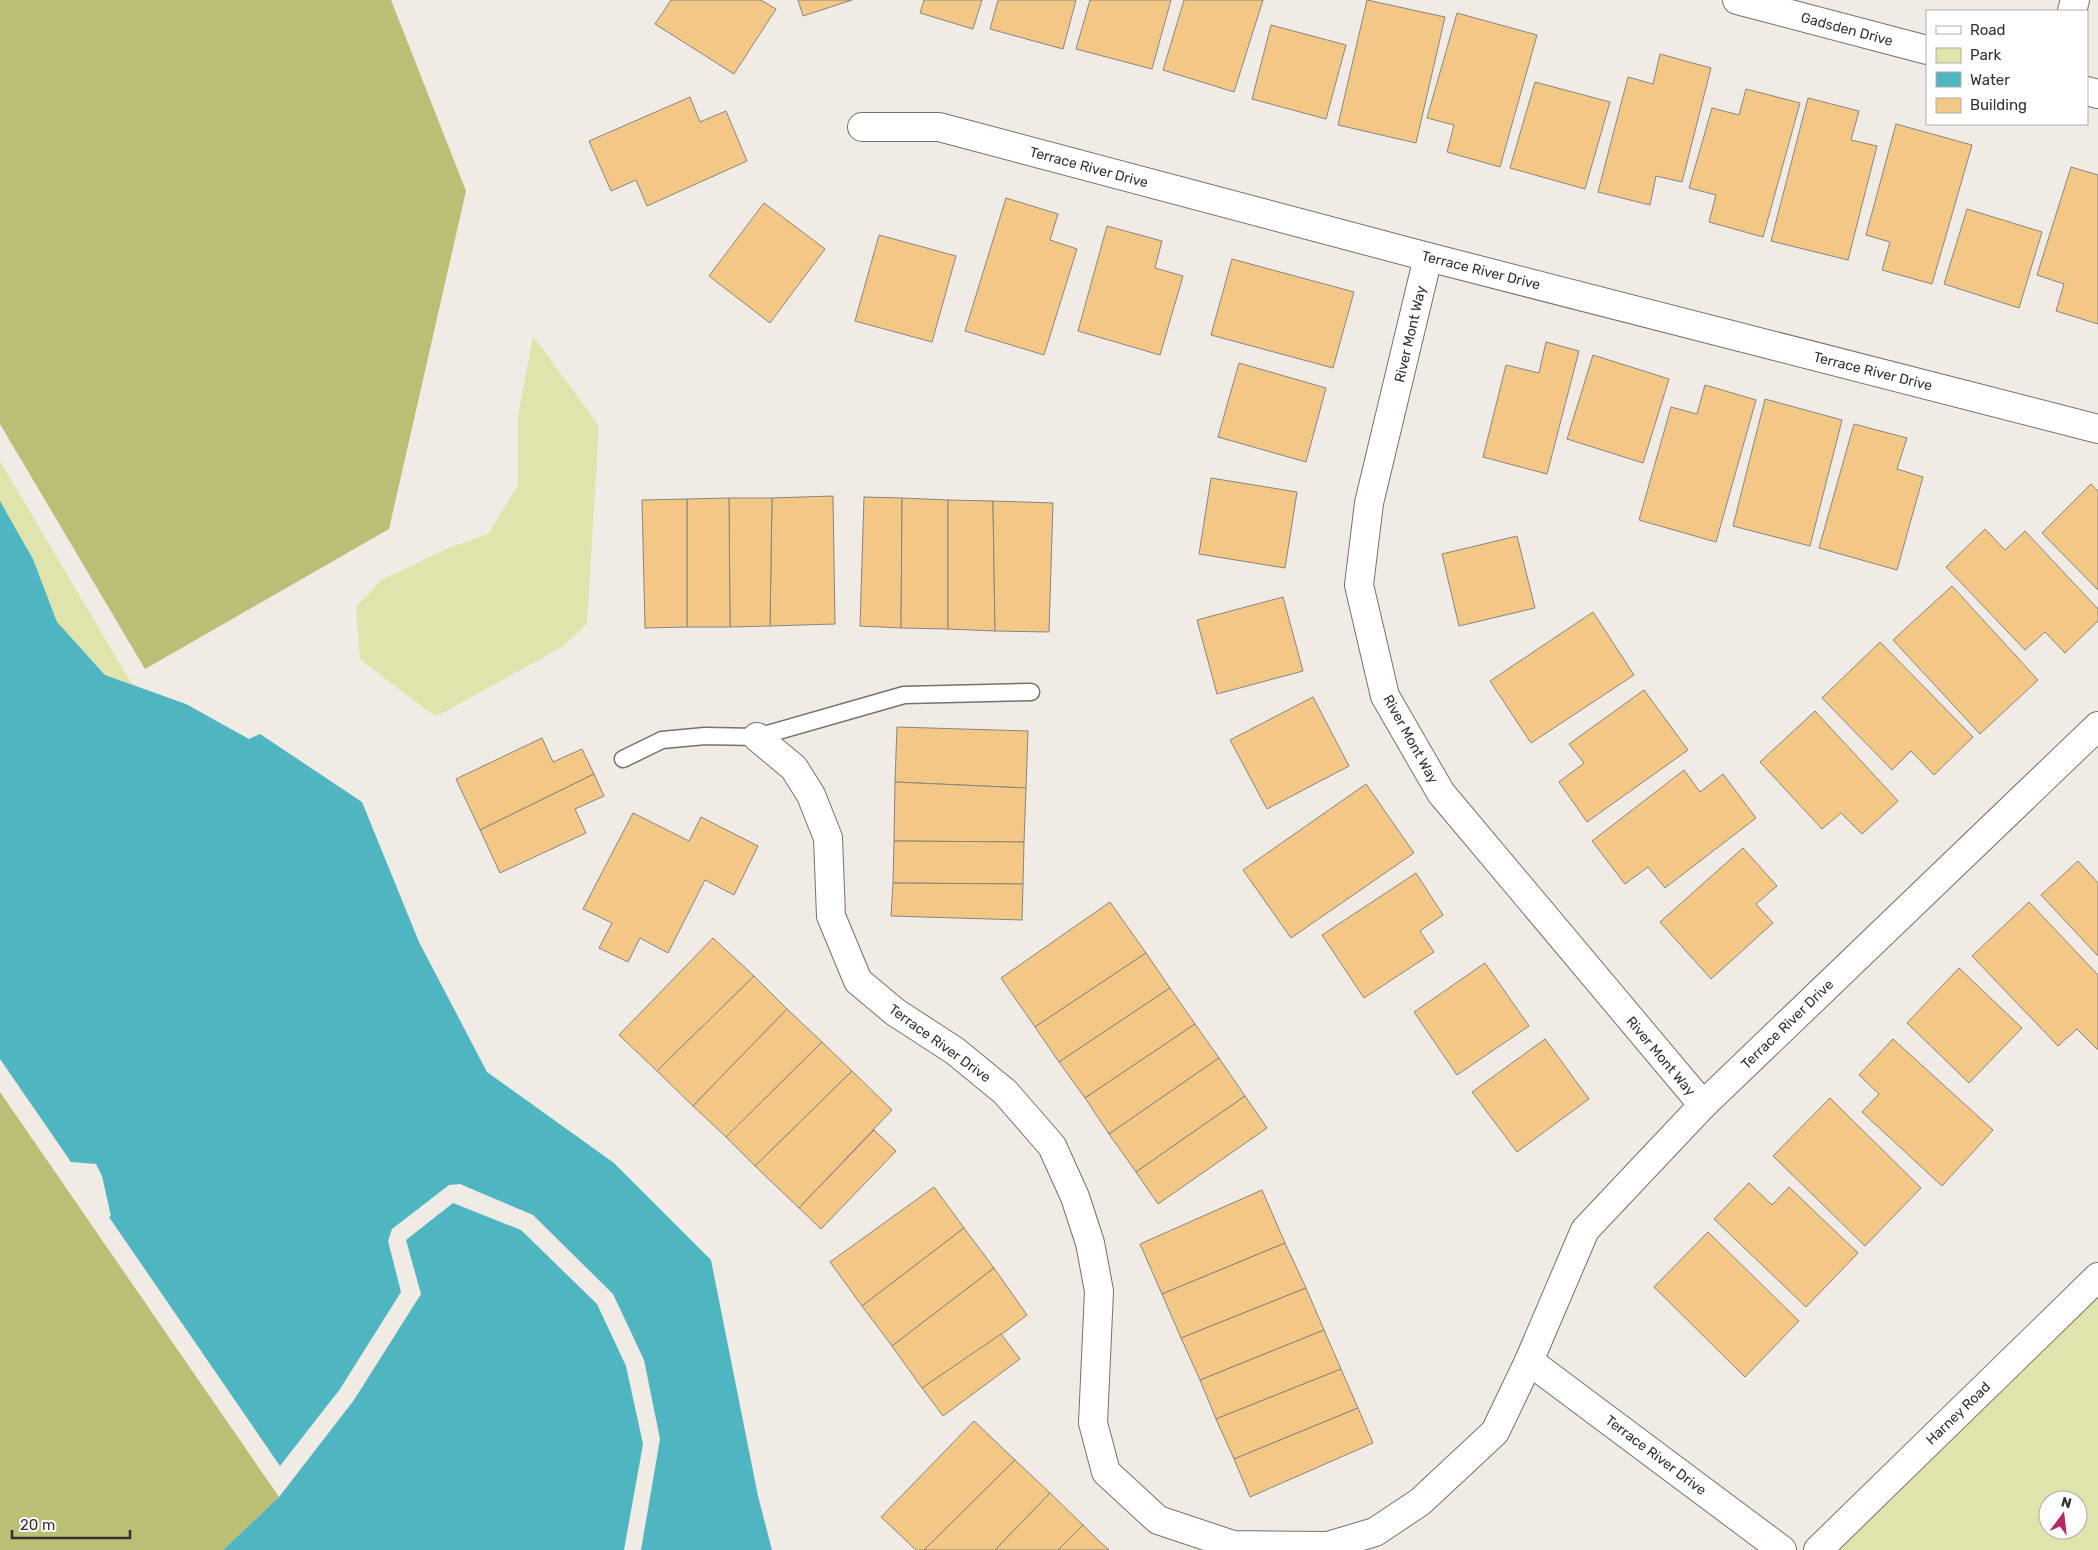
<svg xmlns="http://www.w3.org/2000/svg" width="2098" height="1550" font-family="Rubik,sans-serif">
	<rect width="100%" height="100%" fill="#f0ebe4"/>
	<!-- green -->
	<g fill="#e0e4ab" fill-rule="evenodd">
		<path d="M533,336L599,426L587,624L562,647L437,716L426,710L360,659L356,607L381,580L451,547L488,534L518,485V417Z"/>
		<path d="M0,461L130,681L136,686L105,675L57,622L33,559L0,501Z"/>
		<path d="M2098,1290V1550H1838L1859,1527ZM2048,1500H2078V1530H2048Z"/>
	</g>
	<!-- forest -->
	<g fill="#bbbe75">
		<path d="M0,0H391L466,191L389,529L145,669L0,424Z"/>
		<path d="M0,1092L279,1497L223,1550H0Z"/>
	</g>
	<!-- water -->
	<g fill="#4fb6c1">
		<path d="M0,501L33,559L57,622L105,675L186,704L249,739L260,734L362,802L419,942L487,1072L614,1163L711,1260L758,1496L772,1550H641L660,1439L644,1360L613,1294L533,1215L460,1184L449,1185L392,1229L388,1241L401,1292L340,1389L280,1466L109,1217L111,1216L102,1176L96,1164L71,1162L0,1059Z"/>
		<path d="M453,1203L521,1230L597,1304L626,1366L643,1444L624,1550H223L279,1497L354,1400L421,1294L406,1240Z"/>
	</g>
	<!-- building -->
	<g fill="#f3c887" stroke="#89857e">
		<path d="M671,0H761L776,9L734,74L655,24Z"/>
		<path d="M798,0H852L803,16Z"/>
		<path d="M924,0H982L973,29L920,13Z"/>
		<path d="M998,0H1076L1063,49L990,29Z"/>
		<path d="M1090,0H1171L1152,69L1076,49Z"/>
		<path d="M1184,0H1263L1234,92L1163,70Z"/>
		<path d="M1367,0L1445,17L1416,143L1338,125Z"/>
		<path d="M1457,13L1537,35L1500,167L1447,152L1454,125L1427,118Z"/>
		<path d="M1271,25L1346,45L1326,119L1252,99Z"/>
		<path d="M1660,54L1711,68L1682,182L1656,176L1650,205L1598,192L1628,77L1653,84Z"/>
		<path d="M1535,82L1610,102L1585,189L1510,168Z"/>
		<path d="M1746,89L1800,103L1763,237L1709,222L1716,195L1689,188L1712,108L1739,115Z"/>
		<path d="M690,97L700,122L726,111L747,161L647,206L636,180L611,191L589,141Z"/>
		<path d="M1808,98L1859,111L1851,140L1877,146L1848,260L1771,241Z"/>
		<path d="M1896,124L1972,145L1932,284L1882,270L1890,242L1866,235Z"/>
		<path d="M2071,167L2098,175V324L2056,311L2064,284L2037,275Z"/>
		<path d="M1006,198L1058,214L1050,240L1077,249L1044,355L965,331Z"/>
		<path d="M764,203L825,249L770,323L709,276Z"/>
		<path d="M1967,209L2042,232L2019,308L1944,284Z"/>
		<path d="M1107,226L1162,241L1155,268L1183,276L1160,355L1078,331Z"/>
		<path d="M879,235L956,256L932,342L855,321Z"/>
		<path d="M1232,259L1354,292L1333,368L1211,335Z"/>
		<path d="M1546,342L1579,351L1547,474L1483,457L1506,365L1539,373Z"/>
		<path d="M1593,355L1669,379L1643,463L1567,439Z"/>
		<path d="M1239,363L1326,388L1306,462L1218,437Z"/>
		<path d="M1705,385L1756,400L1716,542L1639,520L1671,407L1697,414Z"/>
		<path d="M1765,399L1842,420L1810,546L1733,526Z"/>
		<path d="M1854,424L1907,438L1897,469L1923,477L1897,570L1819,548Z"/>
		<path d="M1211,478L1297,492L1285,568L1199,554Z"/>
		<path d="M2091,484L2098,491V590L2042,533Z"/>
		<path d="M833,496L835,624L770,626L772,498Z"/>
		<path d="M864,497L902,498L901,628L860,626Z"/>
		<path d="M729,498H772L770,626L730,627Z"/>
		<path d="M729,498L730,627H687V499Z"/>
		<path d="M902,498L948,500V629L901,628Z"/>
		<path d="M687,499V627L645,628L642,500Z"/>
		<path d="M948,500L993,501L995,631L948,629Z"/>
		<path d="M993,501L1053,503L1049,632L995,631Z"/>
		<path d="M1985,529L2005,550L2025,531L2098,609V621L2065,653L2045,632L2025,650L1946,567Z"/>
		<path d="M1517,536L1535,608L1459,626L1442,554Z"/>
		<path d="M1952,586L2038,680L1980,734L1893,640Z"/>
		<path d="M1283,597L1303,671L1217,694L1197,620Z"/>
		<path d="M1593,612L1634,675L1531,743L1490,681Z"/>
		<path d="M1880,642L1973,737L1934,775L1911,751L1892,770L1822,698Z"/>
		<path d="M1644,690L1688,750L1587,822L1559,782L1584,763L1569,744Z"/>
		<path d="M1313,697L1349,766L1267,809L1230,740Z"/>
		<path d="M1815,711L1898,801L1862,834L1841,813L1822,829L1760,762Z"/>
		<path d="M897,727L1028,731L1026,788L895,782Z"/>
		<path d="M542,738L553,762L582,749L594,774L480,830L456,779Z"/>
		<path d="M1684,770L1700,792L1723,774L1756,818L1665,888L1648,867L1625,884L1592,841Z"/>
		<path d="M594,774L604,796L575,809L586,833L500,873L480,830Z"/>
		<path d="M895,782L1026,788L1024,842L894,841Z"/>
		<path d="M1366,784L1414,853L1291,938L1243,870Z"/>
		<path d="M633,813L689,841L701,817L758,846L734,895L705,880L668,953L640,938L628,962L599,948L612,923L583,909Z"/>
		<path d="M894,841L1024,842L1023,884L893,883Z"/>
		<path d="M1743,848L1777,886L1756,904L1773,923L1711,979L1660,922Z"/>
		<path d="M2078,861L2098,883V956L2041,895Z"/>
		<path d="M1416,873L1443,915L1420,931L1434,952L1364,998L1322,935Z"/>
		<path d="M893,883L1023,884L1022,920L891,916Z"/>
		<path d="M1110,902L1146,953L1035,1027L1001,978Z"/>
		<path d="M2029,902L2098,975V1050L2077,1029L2058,1046L1972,956Z"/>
		<path d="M713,938L754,976L657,1071L619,1035Z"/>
		<path d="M1146,953L1170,988L1059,1062L1035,1027Z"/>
		<path d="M1485,963L1529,1026L1457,1075L1414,1012Z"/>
		<path d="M1959,968L2022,1028L1969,1083L1907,1023Z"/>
		<path d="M754,976L787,1009L693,1106L657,1071Z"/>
		<path d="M1170,988L1195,1024L1085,1098L1059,1062Z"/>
		<path d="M787,1009L822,1042L726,1137L693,1106Z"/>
		<path d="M1195,1024L1219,1058L1109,1134L1085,1098Z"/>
		<path d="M1545,1039L1589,1099L1517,1152L1472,1092Z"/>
		<path d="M1893,1039L1993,1130L1942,1186L1862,1112L1879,1094L1859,1075Z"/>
		<path d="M822,1042L852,1071L755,1166L726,1137Z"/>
		<path d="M1219,1058L1245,1096L1136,1172L1109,1134Z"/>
		<path d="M852,1071L892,1110L799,1208L755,1166Z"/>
		<path d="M1245,1096L1267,1128L1158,1204L1136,1172Z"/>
		<path d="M1830,1098L1921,1188L1865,1246L1773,1156Z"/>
		<path d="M874,1130L896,1151L821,1229L799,1208Z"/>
		<path d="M1749,1183L1772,1205L1789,1187L1858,1253L1806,1307L1714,1219Z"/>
		<path d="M934,1187L964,1228L862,1306L830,1262Z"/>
		<path d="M1262,1190L1285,1243L1162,1294L1140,1244Z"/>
		<path d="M964,1228L994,1268L892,1346L862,1306Z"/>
		<path d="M1708,1232L1799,1321L1745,1377L1654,1287Z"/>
		<path d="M1285,1243L1306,1288L1181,1338L1162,1294Z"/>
		<path d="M994,1268L1027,1315L1002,1334L922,1388L892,1346Z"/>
		<path d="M1306,1288L1324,1330L1200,1380L1181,1338Z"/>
		<path d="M1324,1330L1341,1369L1216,1419L1200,1380Z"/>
		<path d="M1001,1334L1020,1359L943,1416L922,1388Z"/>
		<path d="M1341,1369L1358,1408L1234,1459L1216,1419Z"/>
		<path d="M1358,1408L1373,1443L1250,1497L1234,1459Z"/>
		<path d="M974,1421L1015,1460L924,1550H916L881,1517Z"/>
		<path d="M1015,1460L1050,1493L995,1550H924Z"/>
		<path d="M1050,1493L1083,1525L1058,1550H995Z"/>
		<path d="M1083,1525L1098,1540L1109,1550H1058Z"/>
	</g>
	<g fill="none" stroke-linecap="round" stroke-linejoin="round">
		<defs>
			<path id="service" d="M623,759L662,740L705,736L757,737L904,695L1031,692"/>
			<g id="minor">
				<path d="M1737,0L1927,50"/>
				<path d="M2072,11L2075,0"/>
				<path d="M2087,91L2098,94"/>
				<path d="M862,127H939L1428,257L2098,429"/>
				<path d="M1428,257L1369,503L1359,585L1385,696L1441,793L1703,1105"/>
				<path d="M757,737L794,768L811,795L828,838L831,916L858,981L895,1012L955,1051L1005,1092L1052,1146L1075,1197L1090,1243L1099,1291L1093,1423L1106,1472L1158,1520L1233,1545L1328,1546L1375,1532L1420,1502L1495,1432L1529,1361L1585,1230L1703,1105L2098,726"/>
				<path d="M1529,1361L1782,1550"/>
			</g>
			<path id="tertiary" d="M1818,1550L2098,1277"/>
		</defs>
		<!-- service casing -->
		<use href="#service" stroke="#76726b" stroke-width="19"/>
		<!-- minor casing -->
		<use href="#minor" stroke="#76726b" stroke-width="30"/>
		<!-- tertiary casing -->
		<use href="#tertiary" stroke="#76726b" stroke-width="30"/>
		<!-- service -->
		<use href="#service" stroke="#fff" stroke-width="16"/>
		<!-- minor -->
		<use href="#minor" stroke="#fff" stroke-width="28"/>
		<!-- tertiary -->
		<use href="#tertiary" stroke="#fff" stroke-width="28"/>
	</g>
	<g text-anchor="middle" stroke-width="5" stroke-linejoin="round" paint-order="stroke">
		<!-- street labels -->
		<g font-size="14" fill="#343230" stroke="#fff">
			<text transform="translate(1847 29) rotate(15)" y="5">Gadsden Drive</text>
			<text transform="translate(1089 167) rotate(15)" y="5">Terrace River Drive</text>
			<text transform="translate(1481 270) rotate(14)" y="5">Terrace River Drive</text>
			<text transform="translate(1410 334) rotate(-77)" y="5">River Mont Way</text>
			<text transform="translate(1873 371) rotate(14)" y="5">Terrace River Drive</text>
			<text transform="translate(1411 739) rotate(61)" y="5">River Mont Way</text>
			<text transform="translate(1787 1024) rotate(-44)" y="5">Terrace River Drive</text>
			<text transform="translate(940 1043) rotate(36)" y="5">Terrace River Drive</text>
			<text transform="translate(1661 1056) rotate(50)" y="5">River Mont Way</text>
			<text transform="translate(1958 1413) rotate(-44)" y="5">Harney Road</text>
			<text transform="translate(1656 1455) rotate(37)" y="5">Terrace River Drive</text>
		</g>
	</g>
	<!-- legend -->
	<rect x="1926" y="10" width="162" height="115" fill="#ffffff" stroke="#aeadac"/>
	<rect x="1936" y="26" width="25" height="8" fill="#ffffff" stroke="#aeadac"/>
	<text x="1970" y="35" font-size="15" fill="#343230">Road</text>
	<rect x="1936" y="48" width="25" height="15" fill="#e0e4ab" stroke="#aeadac"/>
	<text x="1970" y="60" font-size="15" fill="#343230">Park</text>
	<rect x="1936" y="72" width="25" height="15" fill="#4fb6c1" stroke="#aeadac"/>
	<text x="1970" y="85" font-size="15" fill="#343230">Water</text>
	<rect x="1936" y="98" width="25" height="15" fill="#f3c887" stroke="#aeadac"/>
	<text x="1970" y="110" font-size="15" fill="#343230">Building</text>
	<!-- north arrow -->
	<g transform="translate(2063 1515) rotate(15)"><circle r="24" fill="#ffffff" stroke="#aeadac"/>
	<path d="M0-4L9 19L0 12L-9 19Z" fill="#b52a66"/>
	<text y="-8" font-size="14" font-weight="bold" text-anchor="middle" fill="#343230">N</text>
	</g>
	<!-- scale -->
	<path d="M12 1530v8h118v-8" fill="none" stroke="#343230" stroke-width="2.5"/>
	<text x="20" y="1530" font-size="15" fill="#343230" stroke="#ffffff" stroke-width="4" paint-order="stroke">20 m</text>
</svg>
